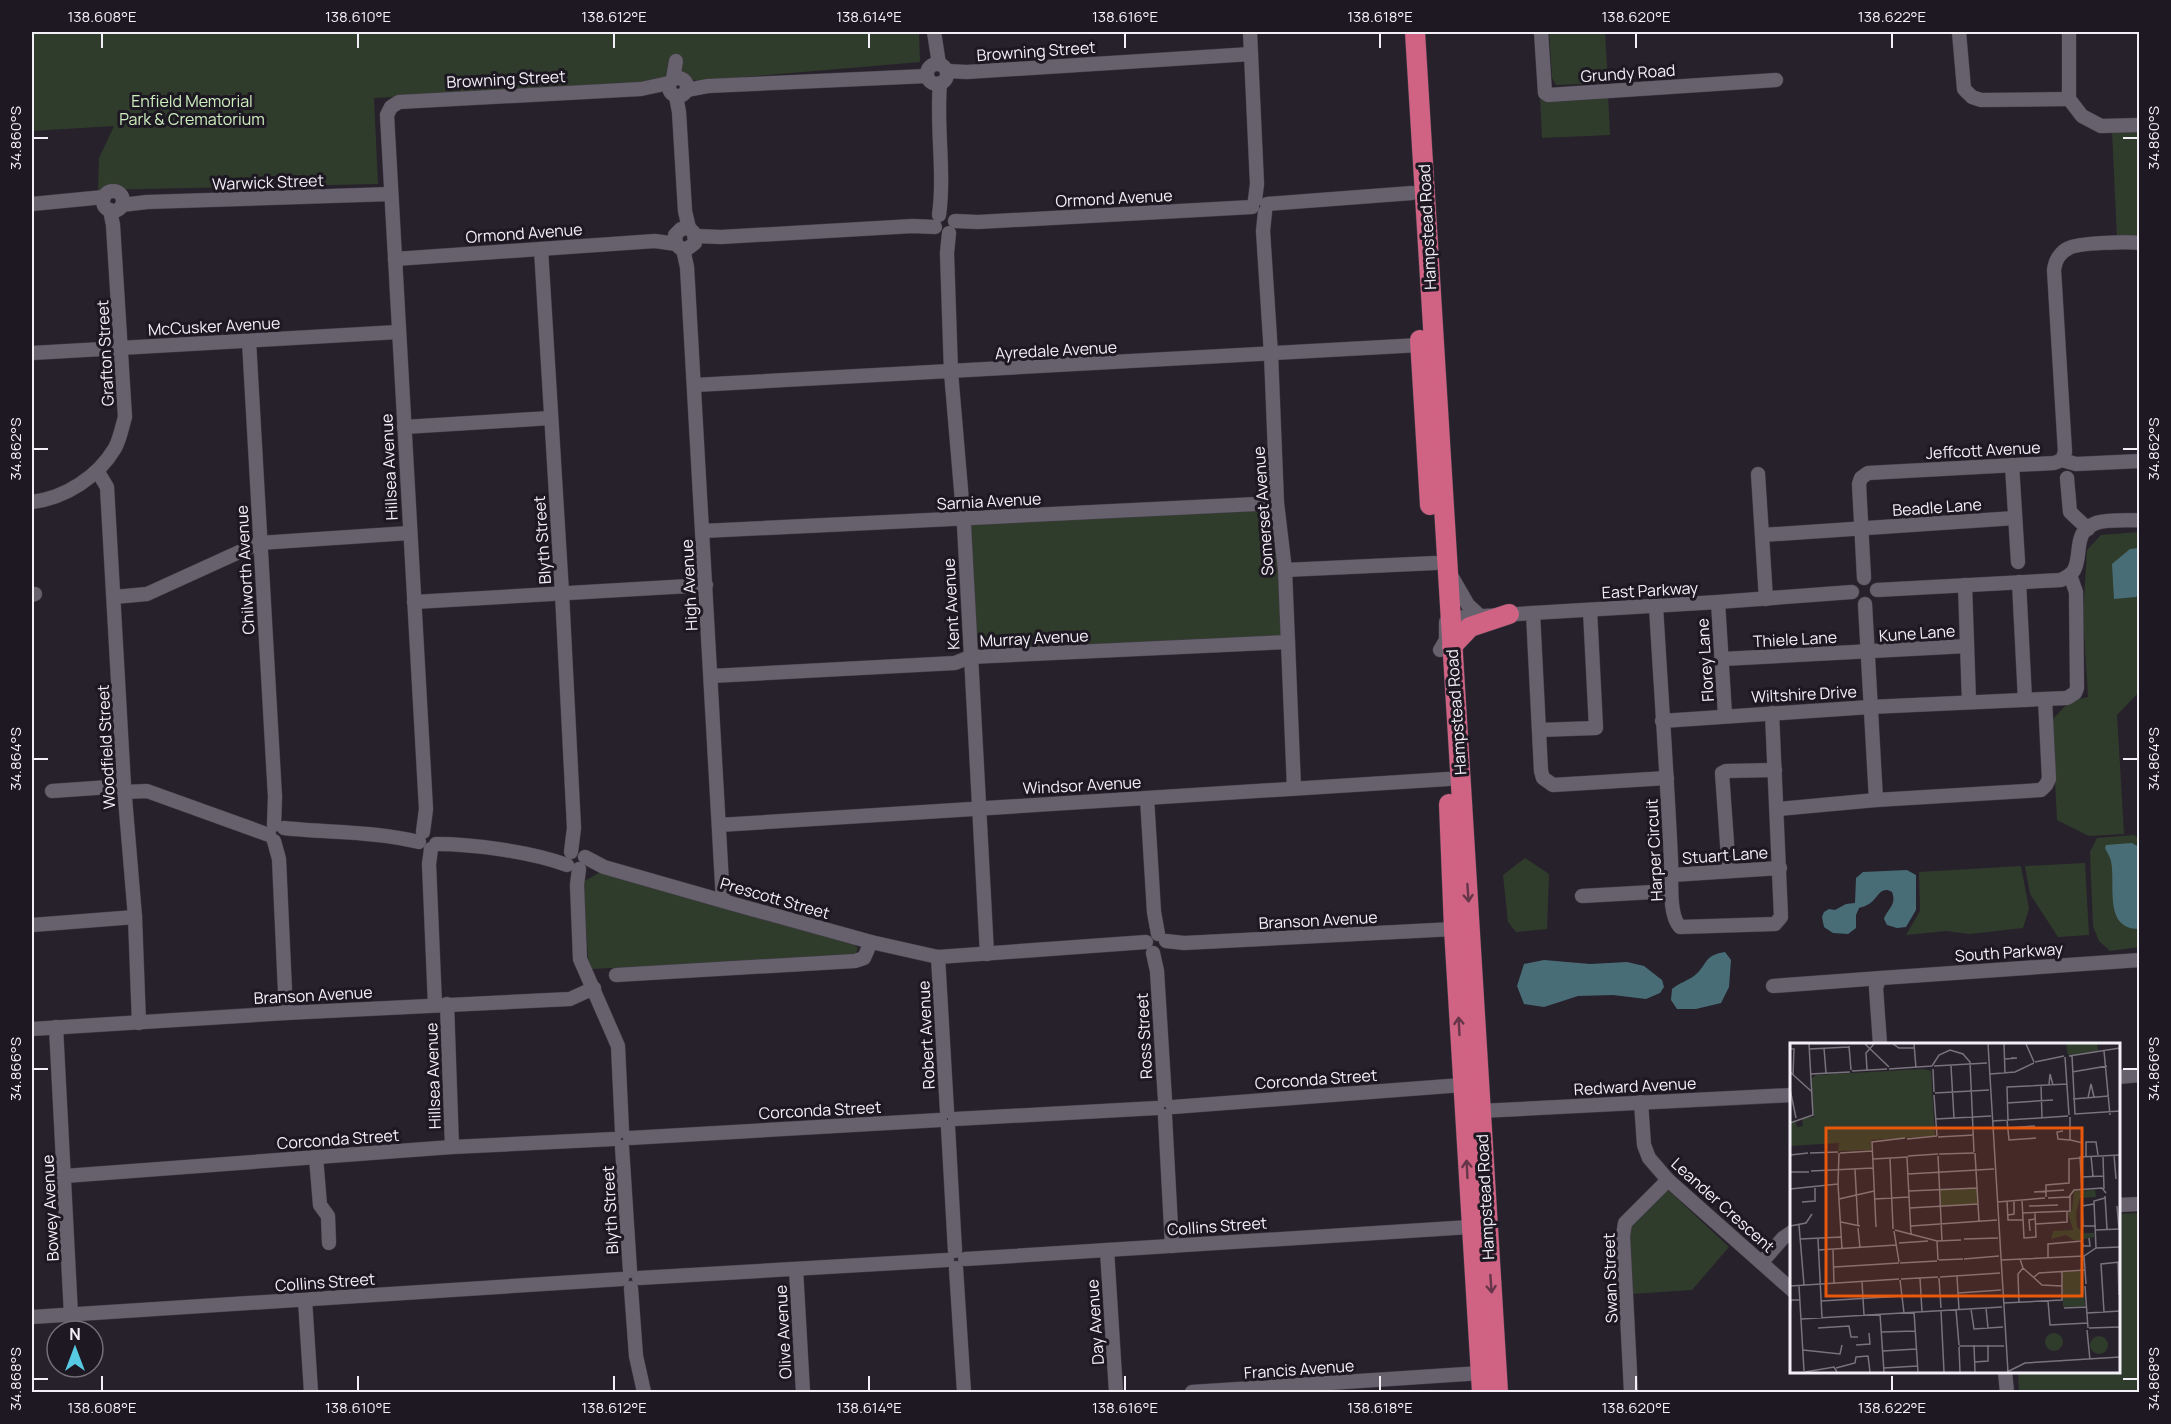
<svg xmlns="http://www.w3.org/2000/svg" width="2171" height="1424" font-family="Manrope,sans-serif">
	<rect width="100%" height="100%" fill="#27212c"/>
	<!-- green -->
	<g fill="#303c2b">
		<path d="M32,32H919L920,62L698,81L674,75L650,85L374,98L378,184L98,190L99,158L114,126L32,131Z"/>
		<path d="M1549,32H1605L1608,83L1556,85L1552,78Z"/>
		<path d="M1608,94L1610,135L1542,138L1540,97Z"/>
		<path d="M2139,129V238H2117L2112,131Z"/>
		<path d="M1277,503L1288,642L970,657L963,519Z"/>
		<path d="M2139,532V692L2117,715L2124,834L2089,836L2057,820L2052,720L2070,701L2088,697L2083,616L2087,550L2101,535Z"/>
		<path d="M2134,835L2139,839V947L2110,951L2099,941L2093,926L2090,852L2097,838Z"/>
		<path d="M1525,858L1549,874L1547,929L1516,932L1508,922L1503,875Z"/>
		<path d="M2085,863L2089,935L2058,937L2030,894L2025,866Z"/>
		<path d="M2021,866L2029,909L2023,928L1970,934L1946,931L1906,935L1920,911L1919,872Z"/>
		<path d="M602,871L853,943L858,948L856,953L849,956L591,969L588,957L583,882Z"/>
		<path d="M1667,1189L1729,1247L1692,1290L1631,1294L1630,1228Z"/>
		<path d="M2139,1213V1392H2019L2018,1372H2118L2119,1214Z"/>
	</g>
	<!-- water -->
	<g fill="#496d77">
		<path d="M2139,548V594L2136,597L2114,599L2112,564L2130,549Z"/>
		<path d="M2132,843L2139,847V929C2103,929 2116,885 2111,861C2110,857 2107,852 2105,848L2106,845Z"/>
		<path d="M1907,870L1916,875V910L1906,927L1897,928L1887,925L1884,919C1888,908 1897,905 1892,892C1880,885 1878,899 1869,904C1866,906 1862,907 1859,908L1856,915V928L1848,934L1833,933L1824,927L1822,917L1824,912L1829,909L1835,910L1846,904L1855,903L1856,878L1863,872Z"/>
		<path d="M1725,952L1731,960L1729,987L1721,1003L1696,1009H1677L1671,1000L1672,989C1679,983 1687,981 1694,976C1708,965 1703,955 1725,952Z"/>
		<path d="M1544,960L1590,964L1627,962L1644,966L1662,980L1664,987L1660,993L1646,999L1613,995L1578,996L1544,1007L1524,1004L1517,986L1524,964Z"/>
	</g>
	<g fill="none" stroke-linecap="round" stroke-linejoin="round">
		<defs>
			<g id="minor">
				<path d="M934,32L939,64"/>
				<path d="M1250,32L1257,184L1255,200"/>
				<path d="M1541,32L1545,93L1548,95L1776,80"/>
				<path d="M1959,32L1964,89L1972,97L1981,100L2069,99"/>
				<path d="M2069,32V99L2082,116L2101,126L2140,125"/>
				<circle cx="937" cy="74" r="10"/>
				<path d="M947,71L967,72L1251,54"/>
				<circle cx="678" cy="87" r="9"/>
				<path d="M673,79L676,61"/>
				<path d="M687,90L708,86L927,76"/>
				<path d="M676,96L679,112L685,211L689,228"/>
				<circle cx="113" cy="201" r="10"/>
				<path d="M32,204L104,197"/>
				<path d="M1267,204L1412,193"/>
				<path d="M122,205L147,202L391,194"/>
				<path d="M1265,212L1263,231L1271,354L1277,503L1285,570L1294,788"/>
				<path d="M939,215C945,171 936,127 940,83"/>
				<path d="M955,221L978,222L1252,207"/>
				<path d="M949,233L947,253L951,372L964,525L987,954"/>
				<path d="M696,236L721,237L913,226L935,227"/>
				<path d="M541,249L562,593L574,828L571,852"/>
				<path d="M683,249L687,267L723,901"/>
				<path d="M395,259L655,241L676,244L680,248L687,249L695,243L694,233L689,228L681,229L675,235L676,244"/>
				<path d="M249,341L275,797L274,825"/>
				<path d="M32,353L398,332"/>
				<path d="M695,385L1420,345"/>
				<path d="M404,427L551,418"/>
				<path d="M2062,460L2076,464L2140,461"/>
				<path d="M2012,465L2018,562"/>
				<path d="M98,472L107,487L124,786L135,917L139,1023"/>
				<path d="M1758,474L1766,599"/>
				<path d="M2067,478L2070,512L2088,529"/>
				<path d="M32,502C65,498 98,477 115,448C120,439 122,427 125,417L113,225L110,210"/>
				<path d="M703,531L1277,503"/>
				<path d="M1762,535L2015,518"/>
				<path d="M1285,570L1435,563"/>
				<path d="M1449,572L1468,605L1480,616"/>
				<path d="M1864,578L1859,484L1861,478L1868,473L2054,463L2062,460L2065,452L2054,270C2055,261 2060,252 2069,248C2078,243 2128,241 2140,243"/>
				<path d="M2019,582L2025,700"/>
				<path d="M1965,585L1969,702"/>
				<path d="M1877,590L2061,580C2067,577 2073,574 2075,568C2082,551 2073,532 2096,523C2109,519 2126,521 2140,520"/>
				<path d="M32,595L35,594"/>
				<path d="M114,597L147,594L259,543L409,533"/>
				<path d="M414,602L706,585"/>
				<path d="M1718,602L1725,715"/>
				<path d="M1865,604L1876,800"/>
				<path d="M1656,606C1661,691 1667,775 1671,860C1672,877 1668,915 1680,927L1775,924L1781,917L1772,713"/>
				<path d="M1533,613L1541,771L1543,778L1553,785L1667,778"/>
				<path d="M1440,650L1446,640V622L1450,618L1718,602L1852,592"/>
				<path d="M1722,659L1967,646"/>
				<path d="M711,676L955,663L970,657L1288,642"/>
				<path d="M1662,721L1870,707L2067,698L2075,693L2077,688L2076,592L2070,575"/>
				<path d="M1539,730L1596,728L1590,610"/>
				<path d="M52,791L124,786"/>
				<path d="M125,792L147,791L269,835"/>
				<path d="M1147,798L1154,912L1158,934"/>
				<path d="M1778,809L1876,800L2041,790L2046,785L2049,779L2045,699"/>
				<path d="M719,825L1448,779"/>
				<path d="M284,828C329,833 374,831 419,842"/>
				<path d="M423,832L426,809L387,115L391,107L399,102L641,89L669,83"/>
				<path d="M274,841L279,859L286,1013"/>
				<path d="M436,844C474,844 532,852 567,865"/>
				<path d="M431,849L429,864L435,1005"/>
				<path d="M585,857L604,867L730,903L871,942L938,957L1146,942"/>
				<path d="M579,869L577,885L580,959L618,1046L622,1131"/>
				<path d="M1729,871L1722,773L1726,771L1775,770"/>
				<path d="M1672,875L1780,868"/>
				<path d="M1582,896L1671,891"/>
				<path d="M32,925L135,917"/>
				<path d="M1166,941L1184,943L1454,929"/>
				<path d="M1153,953L1157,971L1165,1100"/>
				<path d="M938,957L947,1111"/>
				<path d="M616,975L855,961L864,958L871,942"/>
				<path d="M1773,986L1881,978"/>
				<path d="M447,1004L452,1147"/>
				<path d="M56,1027L71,1315"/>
				<path d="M32,1029L286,1013L570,999L594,988"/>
				<path d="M1880,1044L1876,988L1878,982L1881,978L2140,960"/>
				<path d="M2118,1077L2140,1075"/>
				<path d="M1641,1102L1644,1145L1649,1158L1668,1180L1792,1290"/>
				<path d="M1173,1107L1462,1085"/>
				<path d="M1480,1111L1792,1095"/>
				<path d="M1165,1116L1172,1246"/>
				<path d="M955,1119L1157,1108"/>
				<path d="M948,1127L955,1251"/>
				<path d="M630,1138L940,1120"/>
				<path d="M622,1147L630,1271"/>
				<path d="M316,1157L320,1205L328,1216L329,1243"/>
				<path d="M65,1176L452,1147L614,1139"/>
				<path d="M2118,1205L2140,1204"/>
				<path d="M1107,1250L1116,1392"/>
				<path d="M965,1259L1470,1227"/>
				<path d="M1762,1262L1783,1238L1792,1232"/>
				<path d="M956,1268L964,1392"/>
				<path d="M796,1269L803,1392"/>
				<path d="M639,1278L947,1260"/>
				<path d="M631,1288L636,1356L644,1392"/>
				<path d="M305,1300L311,1392"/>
				<path d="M32,1317L622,1279"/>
				<path d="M2005,1372L2007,1392"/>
				<path d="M1192,1392L1481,1373"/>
				<path d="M1631,1392L1623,1236L1625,1223L1668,1180"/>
			</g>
			<g id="highway">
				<path d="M1415,32L1498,1392"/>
				<path d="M1420,340L1430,505"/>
				<path d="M1452,646L1470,627L1509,614"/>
				<path d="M1449,804L1454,929L1482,1392"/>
			</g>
		</defs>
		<!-- minor casing -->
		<use href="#minor" stroke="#423d46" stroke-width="15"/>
		<!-- highway casing -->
		<use href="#highway" stroke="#423d46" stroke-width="21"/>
		<!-- minor -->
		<use href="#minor" stroke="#67616e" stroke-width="14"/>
		<!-- highway -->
		<use href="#highway" stroke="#d06283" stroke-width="20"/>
	</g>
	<!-- one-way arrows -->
	<defs><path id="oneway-shaft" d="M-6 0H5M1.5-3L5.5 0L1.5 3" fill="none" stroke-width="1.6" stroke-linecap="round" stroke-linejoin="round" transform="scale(1.5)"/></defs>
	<g stroke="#653649">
		<use href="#oneway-shaft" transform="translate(1468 893) rotate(86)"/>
		<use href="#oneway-shaft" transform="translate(1459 1026) rotate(-93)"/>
		<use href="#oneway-shaft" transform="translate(1467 1169) rotate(-93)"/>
		<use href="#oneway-shaft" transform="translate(1491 1284) rotate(86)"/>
	</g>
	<!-- ticks -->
	<path fill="none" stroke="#f3eff7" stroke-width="2" d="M102,33V48M358,33V48M614,33V48M869,33V48M1125,33V48M1380,33V48M1636,33V48M1892,33V48M33,138H48M2123,138H2138M33,449H48M2123,449H2138M33,759H48M2123,759H2138M33,1069H48M2123,1069H2138M102,1376V1391M358,1376V1391M614,1376V1391M869,1376V1391M1125,1376V1391M1380,1376V1391M1636,1376V1391M1892,1376V1391M33,1379H48M2123,1379H2138"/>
	<g text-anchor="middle" stroke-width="6" stroke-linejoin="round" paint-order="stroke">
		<!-- street labels -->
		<g font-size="16" fill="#f3eff7" stroke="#1d1822">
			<text transform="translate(1036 51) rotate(-4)" y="6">Browning Street</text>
			<text transform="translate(1628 73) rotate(-4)" y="6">Grundy Road</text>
			<text transform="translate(506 79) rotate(-3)" y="6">Browning Street</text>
			<text transform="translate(268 182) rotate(-2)" y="6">Warwick Street</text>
			<text transform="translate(1114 198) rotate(-3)" y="6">Ormond Avenue</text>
			<text transform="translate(1427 227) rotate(-93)" y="6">Hampstead Road</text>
			<text transform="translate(524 233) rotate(-4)" y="6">Ormond Avenue</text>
			<text transform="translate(214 326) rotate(-3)" y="6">McCusker Avenue</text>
			<text transform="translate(1056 350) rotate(-3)" y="6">Ayredale Avenue</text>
			<text transform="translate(105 353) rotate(-93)" y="6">Grafton Street</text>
			<text transform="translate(1983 450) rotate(-3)" y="6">Jeffcott Avenue</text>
			<text transform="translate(389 467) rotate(-93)" y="6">Hillsea Avenue</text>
			<text transform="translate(989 501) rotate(-3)" y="6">Sarnia Avenue</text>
			<text transform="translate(1937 507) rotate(-4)" y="6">Beadle Lane</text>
			<text transform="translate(1263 511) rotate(-94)" y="6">Somerset Avenue</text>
			<text transform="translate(542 540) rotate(-94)" y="6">Blyth Street</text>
			<text transform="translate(245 570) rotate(-93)" y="6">Chilworth Avenue</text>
			<text transform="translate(689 585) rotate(-93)" y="6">High Avenue</text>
			<text transform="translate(1650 590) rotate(-3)" y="6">East Parkway</text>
			<text transform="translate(951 604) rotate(-93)" y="6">Kent Avenue</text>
			<text transform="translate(1917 633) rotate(-4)" y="6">Kune Lane</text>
			<text transform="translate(1034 638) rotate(-3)" y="6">Murray Avenue</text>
			<text transform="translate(1795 639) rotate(-3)" y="6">Thiele Lane</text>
			<text transform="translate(1705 660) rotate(-94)" y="6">Florey Lane</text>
			<text transform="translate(1804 694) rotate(-3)" y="6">Wiltshire Drive</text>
			<text transform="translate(1456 712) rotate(-94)" y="6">Hampstead Road</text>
			<text transform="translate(106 747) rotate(-93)" y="6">Woodfield Street</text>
			<text transform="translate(1082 785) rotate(-3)" y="6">Windsor Avenue</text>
			<text transform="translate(1654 850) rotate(-93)" y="6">Harper Circuit</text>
			<text transform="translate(1725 855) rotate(-4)" y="6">Stuart Lane</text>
			<text transform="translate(775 898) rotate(16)" y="6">Prescott Street</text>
			<text transform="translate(1318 920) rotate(-3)" y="6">Branson Avenue</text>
			<text transform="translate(2009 952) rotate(-4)" y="6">South Parkway</text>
			<text transform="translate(313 995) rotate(-3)" y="6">Branson Avenue</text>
			<text transform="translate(926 1035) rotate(-93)" y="6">Robert Avenue</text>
			<text transform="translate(1144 1036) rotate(-93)" y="6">Ross Street</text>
			<text transform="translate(433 1076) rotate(-92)" y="6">Hillsea Avenue</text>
			<text transform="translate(1316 1079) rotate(-4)" y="6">Corconda Street</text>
			<text transform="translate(1635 1086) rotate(-3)" y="6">Redward Avenue</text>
			<text transform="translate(820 1110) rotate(-3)" y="6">Corconda Street</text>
			<text transform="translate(338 1139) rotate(-4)" y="6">Corconda Street</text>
			<text transform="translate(1485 1197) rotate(-93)" y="6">Hampstead Road</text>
			<text transform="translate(1723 1205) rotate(42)" y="6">Leander Crescent</text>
			<text transform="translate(50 1208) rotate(-93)" y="6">Bowey Avenue</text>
			<text transform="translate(610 1210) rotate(-93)" y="6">Blyth Street</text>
			<text transform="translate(1217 1226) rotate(-4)" y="6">Collins Street</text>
			<text transform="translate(1610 1278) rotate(-92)" y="6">Swan Street</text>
			<text transform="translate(325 1282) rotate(-4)" y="6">Collins Street</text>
			<text transform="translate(1095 1322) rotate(-94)" y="6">Day Avenue</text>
			<text transform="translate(783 1332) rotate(-93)" y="6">Olive Avenue</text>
			<text transform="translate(1299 1369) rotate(-4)" y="6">Francis Avenue</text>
		</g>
		<!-- park labels -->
		<g font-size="16" fill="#cdefbe" stroke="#1d1822">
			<text x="192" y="107">Enfield Memorial<tspan x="192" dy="18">Park &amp; Crematorium</tspan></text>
		</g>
	</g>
	<!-- overview -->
	<g transform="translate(1790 1043)">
		<rect width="330" height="330" fill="#27212c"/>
		<path d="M276,1H307L308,8L278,12ZM133,26L141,28L145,93L81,97V107L48,108L49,100L0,103V82L5,77L7,84L13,83L12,75L24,74L21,36L26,32ZM187,145L188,161L151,163L150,147ZM305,147L306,154L290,155L286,170L287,184L293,190H304V194L285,198L276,192L261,196L263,188L283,187L278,170L282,167L284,148ZM293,228L295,263L273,264V229ZM255 299a9 9 0 1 1 18 0a9 9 0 1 1-18 0ZM300 302a9 9 0 1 1 18 0a9 9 0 1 1-18 0Z" fill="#303c2b"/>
		<path fill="none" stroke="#79737d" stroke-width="1.5" d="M75,1L99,24M103,1L109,5H124M124,1L126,25M198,1L218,329M214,1L215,30M236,1L244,19M59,3L61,27M34,5L36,30M0,6H4L3,32M19,6L59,4M314,8L320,72M279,13L330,5M282,13L285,71L330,68M275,14L279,72M215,16L227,15H221M245,19L274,13M142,23L149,12L160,7L173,11L180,19L184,109M144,23L197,20M161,23L164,75M99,26L142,23M143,26L144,49M77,27L76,10L84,1M62,28L97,26M0,29L21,48M282,29L317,23M20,31L60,29M200,31L225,29L244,20M251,42L252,75M259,42L260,31L263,42M0,46L6,75M145,50L199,47M144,52L147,93M298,55L301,41L304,54M283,56L319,53M217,60L263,57M280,74V97L293,100M146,76L201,73M217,77L219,97L246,95M218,77L217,44L277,41M203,78L278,73M0,80L23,72L19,1M218,85L245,83M273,88L267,89L268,96L280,97M148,94L184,92M117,96L147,93M20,110L48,109M50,110L82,108M185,110L189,178M149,111L184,110M0,112L18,110M324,112L326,136M118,113L148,111M148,113L152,198M296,113V99H306L308,112M301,113L303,133M313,113L314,146M100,115L103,186M117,115L121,192M83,116L118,114M65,126L68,183M21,128L83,125M0,129H19M118,131L204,126M291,134L314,133M48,141L52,206M48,141L49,110M0,146L48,141M292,147L290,114L330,112M119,148L187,145M244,149L274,147M315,153L317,186M256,154V142L279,140V116L290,115M258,155L279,154L284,147L312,145L316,150M49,156L84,148M85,156L119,154M232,157L234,195L246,194L245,170M217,158L218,177H233M12,159L25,158V145M207,159L255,155M304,161L292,163L293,183H306M239,163L268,162M327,163L329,186M120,165L188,161M232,170L280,168V153M218,172L224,171V157M51,179L70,183M246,181L277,179V168M9,182L14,242M0,183L16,180L22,171M121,183L207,177M86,184L82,99L115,95M68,185L70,205M105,187L147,198L171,197M306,187L330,186M104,188L109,219M240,188L239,177L246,176M10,196L52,194M28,196L32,275M174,196L208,195M147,198L148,217M109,200L138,198M306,205L304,158L315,155M28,207L106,202M43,207L44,241M294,213L296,241M258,214V201L292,198L293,203H300L299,195M174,216L209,213M230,216L233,225L252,242L272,243M149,217L173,216M211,217L294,213L306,205L330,204M328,219L329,252M110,220L147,218M44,224L109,220M167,233L169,267M150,234L210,230M244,234L249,230L295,227M130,235L132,269M149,235L151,265M111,236L148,234M110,237L114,270M72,239L74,272M0,243L109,236M9,243L14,328M295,243L298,285M168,250L211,247M31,258L113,253M258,258L260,282L298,280M214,260L272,257V228M229,260L228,231L233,225M196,265L198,285M274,265L297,264M181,266L184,286L213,284M166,267L169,302M151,268L154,329M0,269L1,257H10M124,269L128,329M314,269L311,221L330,219M297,270L330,268M90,271L94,329M11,276L212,264M28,285L59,283L61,294H68M299,285L330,284M297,287L300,317M92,289L125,288M66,302L80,301L79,290M184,302L185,329M169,303H214M169,304L170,329M13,307L50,311L52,302M93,308L126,306M185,319L198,318V302M46,325L65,320L66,314L78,313L80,329M94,325L127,323M15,329L44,324L47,329M217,329L235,320L330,314"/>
		<path fill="#e8590c" fill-opacity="0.15" stroke="#e8590c" stroke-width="3" d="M36,85H292V253H36Z"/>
		<rect width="330" height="330" fill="none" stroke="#f3eff7" stroke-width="3"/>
	</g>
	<!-- border -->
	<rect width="2171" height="1424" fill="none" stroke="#1d1822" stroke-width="66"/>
	<!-- north arrow -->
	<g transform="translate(75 1349)"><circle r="28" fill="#1d1822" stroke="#736e77" stroke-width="1.5"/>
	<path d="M0-4.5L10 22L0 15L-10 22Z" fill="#57c9e2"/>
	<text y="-9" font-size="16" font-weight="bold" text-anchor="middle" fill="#f3eff7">N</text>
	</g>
	<rect x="33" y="33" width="2105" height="1358" fill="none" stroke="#f3eff7" stroke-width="2"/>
	<g font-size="15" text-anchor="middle" fill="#f3eff7">
		<text x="102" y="22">138.608°E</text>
		<text x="358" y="22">138.610°E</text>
		<text x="614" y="22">138.612°E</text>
		<text x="869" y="22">138.614°E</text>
		<text x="1125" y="22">138.616°E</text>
		<text x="1380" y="22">138.618°E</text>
		<text x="1636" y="22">138.620°E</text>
		<text x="1892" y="22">138.622°E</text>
		<text transform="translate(16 138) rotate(-90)" y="5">34.860°S</text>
		<text transform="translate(2154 138) rotate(-90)" y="5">34.860°S</text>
		<text transform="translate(16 449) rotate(-90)" y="5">34.862°S</text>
		<text transform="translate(2154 449) rotate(-90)" y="5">34.862°S</text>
		<text transform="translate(16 759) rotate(-90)" y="5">34.864°S</text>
		<text transform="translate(2154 759) rotate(-90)" y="5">34.864°S</text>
		<text transform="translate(16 1069) rotate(-90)" y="5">34.866°S</text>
		<text transform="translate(2154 1069) rotate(-90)" y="5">34.866°S</text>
		<text transform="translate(16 1379) rotate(-90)" y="5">34.868°S</text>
		<text transform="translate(2154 1379) rotate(-90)" y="5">34.868°S</text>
		<text x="102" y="1413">138.608°E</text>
		<text x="358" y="1413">138.610°E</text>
		<text x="614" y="1413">138.612°E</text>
		<text x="869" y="1413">138.614°E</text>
		<text x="1125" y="1413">138.616°E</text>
		<text x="1380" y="1413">138.618°E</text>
		<text x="1636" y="1413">138.620°E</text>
		<text x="1892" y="1413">138.622°E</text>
	</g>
</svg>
